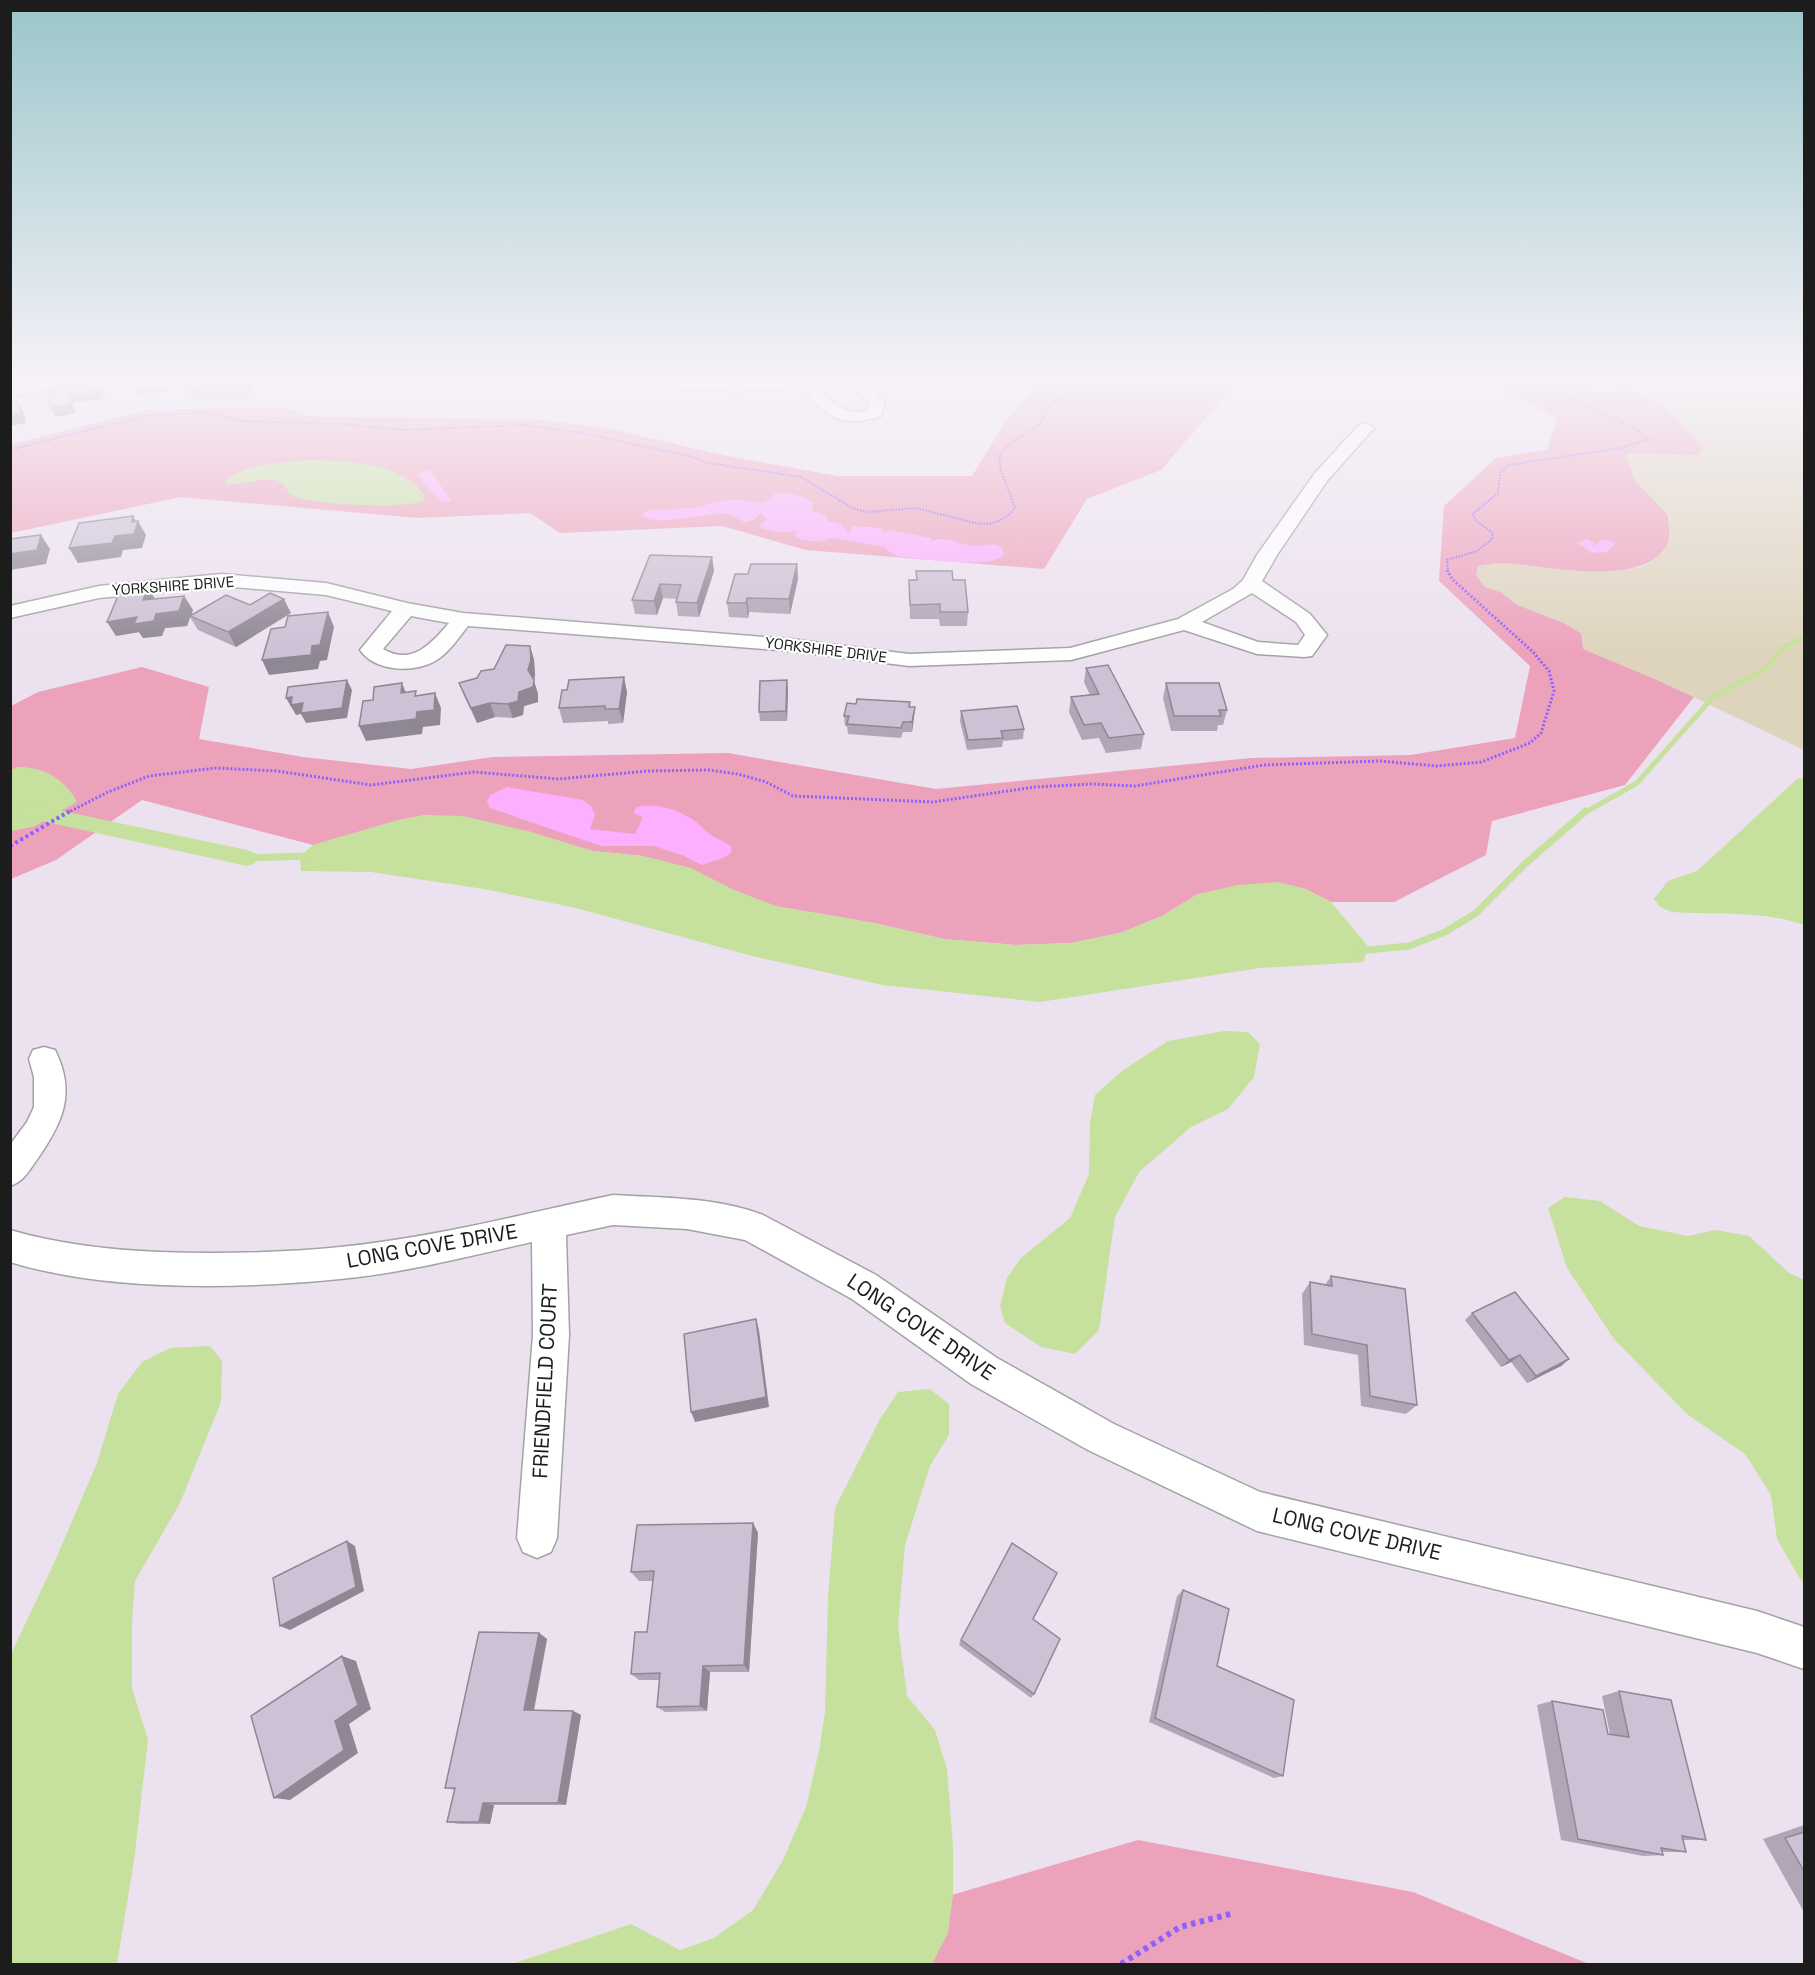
<svg xmlns="http://www.w3.org/2000/svg" width="1815" height="1975" font-family="'Space Grotesk',sans-serif">
	<rect width="100%" height="100%" fill="#ece1ef"/>
	<!-- grass -->
	<g fill="#eda2bb">
		<path d="M1041,379H1239L1161,470L1087,499L1044,569L806,550L722,526L560,533L530,513L417,518L181,497L11,533L10,445L146,410L284,407L307,416L542,420L616,430L722,455L838,476H972L1004,424Z"/>
		<path d="M1459,379H1584L1602,393C1613,390 1623,388 1635,390C1656,394 1691,430 1703,448L1699,455L1674,457L1639,453L1634,479L1668,515C1668,523 1671,536 1668,543C1647,590 1541,566 1500,563L1485,587L1501,592L1516,604L1564,623L1664,683L1694,697L1625,785L1492,821L1486,855L1394,902H1331L1303,888L1198,894L1162,916L1120,933L1071,943L1016,945L944,939L874,923L775,906L643,856L592,851L527,831L426,815L399,820L313,845L142,800L56,860L11,879V706L38,692L142,667L209,687L199,739L303,757L411,769L493,757L728,753L936,789L1251,758L1410,755L1515,738L1530,666L1439,581L1444,506L1496,458L1547,450L1557,419L1504,389Z"/>
		<path d="M1138,1840L1413,1892L1589,1964H718Z"/>
	</g>
	<!-- wetland -->
	<path fill="#ded4bd" d="M1584,379H1804V750L1664,683L1583,649L1581,633L1564,623L1516,604L1501,592L1485,587L1476,575L1478,566C1485,565 1493,563 1501,563C1542,563 1647,593 1668,543C1671,536 1668,523 1668,515L1634,479L1626,454C1650,452 1674,456 1699,455L1702,448C1687,424 1649,387 1620,389C1605,390 1597,396 1583,389Z"/>
	<!-- sand -->
	<g fill="#fcaeff">
		<path d="M429,470L432,472L451,501L442,502L418,476L419,473Z"/>
		<path d="M775,493C786,492 804,496 813,503L812,511L827,516L828,521L841,524L849,533L851,532V526L880,528L884,533L889,530L931,538L932,541C945,535 960,544 972,546C981,547 988,543 997,545L1003,550L1004,555C991,570 922,558 901,557L892,554L884,547L832,538L819,542L802,540L794,536L797,531L778,532L761,528L760,524L767,520L761,513L755,519L745,522C739,521 733,515 729,514C706,512 659,528 641,515L648,510L694,508L730,499L764,503Z"/>
		<path d="M1587,539L1593,542V546C1601,544 1599,536 1613,542L1614,545L1607,552L1591,553L1578,543Z"/>
		<path d="M507,787L583,800L591,806L595,815L590,829L635,834L643,817L635,814L634,811L637,807C657,802 680,810 696,822C701,826 705,831 711,835C717,839 725,841 731,847V853L723,858L702,865L682,855L654,846H601L490,808L487,801L490,795Z"/>
	</g>
	<!-- water -->
	<g fill="#c6e09e">
		<path d="M313,460C350,462 401,462 424,495V500C408,510 322,504 302,499C297,498 293,495 289,493C279,467 248,487 228,484L225,481C248,463 285,462 313,460Z"/>
		<path d="M18,767C43,766 66,780 77,802L33,827L11,831V770Z"/>
		<path d="M1804,778V925C1763,910 1716,915 1672,912L1660,907L1654,899L1668,881L1697,871L1797,779Z"/>
		<path d="M426,815L463,816L527,831L592,851L643,856L691,868L732,889L775,906L874,923L944,939L1016,945L1071,943L1120,933L1162,916L1198,894L1238,885L1277,882L1303,888L1331,902L1367,945L1364,962L1260,968L1040,1002L883,985L756,957L576,908L484,889L371,872L301,871L300,856L313,845L399,820Z"/>
		<path d="M1224,1031L1248,1032L1260,1044L1254,1077L1228,1109L1191,1127L1139,1172L1115,1217L1099,1330L1075,1354L1041,1347L1005,1323L1000,1306L1007,1278L1020,1259L1070,1218L1089,1174L1090,1123L1095,1095L1122,1071L1168,1041Z"/>
		<path d="M1565,1197L1600,1201L1639,1226L1688,1236L1716,1230L1749,1236L1789,1273L1804,1280V1583L1800,1579L1777,1539L1771,1495L1745,1454L1687,1414L1614,1339L1567,1268L1548,1208Z"/>
		<path d="M210,1346L222,1361L221,1402L180,1503L135,1581L132,1623V1688L148,1740L134,1861L117,1964H11V1654L55,1561L97,1463L118,1394L142,1362L170,1348Z"/>
		<path d="M930,1389L949,1404V1435L930,1466L905,1545L898,1625L907,1696L935,1730L947,1769L953,1845V1895L948,1933L932,1964H512L631,1924L680,1950L714,1938L753,1910L783,1860L806,1807L819,1751L825,1712L828,1598L835,1508L880,1419L898,1392Z"/>
	</g>
	<g fill="none" stroke-linecap="round" stroke-linejoin="round">
		<!-- stream-far1 -->
		<path stroke="#c6e09e" stroke-width="5" d="M1584,813L1637,783L1714,696L1764,670L1787,645L1804,638"/>
		<!-- stream -->
		<g stroke="#c6e09e" stroke-width="7">
			<path d="M247,858L308,856"/>
			<path d="M1358,951L1409,946L1445,932L1476,913L1526,863L1586,811"/>
		</g>
		<!-- canal -->
		<path fill="#c6e09e" fill-rule="evenodd" d="M10,800L247,850L255,853L258,858L255,863L247,866L10,814Z"/>
		<defs>
			<g id="street">
				<path d="M51,379H87L79,384L10,396V386Z"/>
				<path d="M613,379L730,382L846,379L844,382L819,386C831,403 846,417 867,410L869,404L847,379H864L885,403L881,416C844,428 825,419 804,388C743,393 682,391 621,384Z"/>
				<path d="M1366,423L1374,428L1327,481L1277,555L1262,581L1310,614L1327,635L1312,656L1304,657L1257,654L1184,630L1071,660L909,666L790,651L468,626C459,637 449,653 435,661C414,673 375,672 360,650L392,611L326,595L221,586L99,598L10,618V606L99,586L221,574L326,583L407,603L463,613L790,639L909,654L1070,648L1178,619L1233,589L1243,580L1257,555L1315,473L1360,424ZM1252,593L1296,622L1305,635L1298,645L1258,642L1202,622ZM411,616L449,623C431,644 412,666 383,649Z"/>
				<path d="M44,1047L55,1050C77,1094 62,1124 36,1161C28,1172 24,1181 10,1186V1145L27,1122L34,1107V1077L29,1059L33,1050Z"/>
				<path d="M613,1195C662,1198 716,1197 763,1215L876,1275L997,1358L1114,1424L1260,1492L1757,1611L1804,1627V1669L1757,1653L1257,1531L1088,1450L971,1384L852,1299L745,1240L687,1229L613,1225L566,1235L569,1335L557,1538L551,1552L537,1558L523,1552L517,1538L533,1335L532,1242C469,1256 405,1273 340,1279C239,1289 108,1292 10,1262V1230C58,1244 109,1250 159,1252C219,1254 281,1253 340,1247C432,1238 523,1214 613,1195Z"/>
			</g>
		</defs>
		<!-- street casing -->
		<use href="#street" stroke="#a3a3a3" stroke-width="3"/>
		<!-- path-far3 -->
		<g stroke="#8c61ff" stroke-width="2" stroke-dasharray="1.5 1.5" stroke-linecap="butt">
			<path d="M10,450L150,415L209,413L242,421L340,424L406,430L525,425L582,433L689,456L708,463L801,477L854,509L869,512L916,508L975,523L988,524L999,521L1010,514L1015,507L1001,471L999,456L1009,444L1039,425L1052,403L1078,386L1082,379"/>
			<path d="M1448,572L1447,560L1477,551L1492,539L1493,533L1475,520L1473,514L1498,493L1500,472L1509,465L1621,448L1648,439C1632,420 1545,390 1518,379"/>
		</g>
		<!-- path-far2 -->
		<path stroke="#8c61ff" stroke-width="3" stroke-dasharray="2 2" stroke-linecap="butt" d="M67,813L108,792L149,776L216,768L277,771L371,785L474,772L558,779L648,771L708,770L738,774L766,782L793,796L933,802L1035,787L1092,784L1135,786L1264,765L1379,761L1437,766L1481,762L1530,743L1541,733L1554,691L1549,671L1533,652L1452,579L1447,570"/>
		<!-- path-far1 -->
		<path stroke="#8c61ff" stroke-width="4" stroke-dasharray="3 3" stroke-linecap="butt" d="M10,846L70,811"/>
		<!-- path -->
		<path stroke="#8c61ff" stroke-width="6" stroke-dasharray="4.5 4.5" stroke-linecap="butt" d="M1121,1964L1180,1927L1234,1913"/>
		<!-- street -->
		<use href="#street" fill="#fff" fill-rule="evenodd"/>
	</g>
	<!-- wall -->
	<g fill="#b0a6b7">
		<path d="M191,379H254L246,399L194,401L187,388Z"/>
		<path d="M650,555L712,557L714,571L699,617L678,616L676,602L677,599L663,598L657,615L635,614L632,600Z"/>
		<path d="M797,564L798,579L790,614L749,612L748,618L729,617L727,603Z"/>
		<path d="M909,580H953L968,612L967,626H940L939,619H910Z"/>
		<path d="M148,588L155,599L184,596L193,610L191,615L250,605L291,613L236,647L198,630L190,617L187,626L165,628L162,636L143,638L139,632L116,636Z"/>
		<path d="M530,646L534,660L535,674L534,681L538,694V702L524,706L523,715L513,718L495,717L477,723L465,698L459,683L477,678L494,669Z"/>
		<path d="M1086,668L1144,734L1141,749L1106,753L1099,738L1082,740L1069,712L1071,697L1090,695L1084,682Z"/>
		<path d="M1166,683L1227,710L1223,725H1218L1217,731H1171L1163,698Z"/>
		<path d="M788,690L787,721H760L759,712Z"/>
		<path d="M627,692L623,723L608,724V721L563,723L559,708Z"/>
		<path d="M910,702V707H915L914,717L912,732H903L901,738L848,734L847,726H845L844,716L856,704Z"/>
		<path d="M961,711L1024,729L1023,739L1003,741L1002,747L967,750L960,721Z"/>
		<path d="M1331,1276L1417,1405L1406,1414L1361,1406L1358,1355L1304,1345L1302,1294L1310,1282L1325,1285Z"/>
		<path d="M1472,1313L1569,1359L1561,1366L1527,1383L1511,1362L1501,1367L1465,1320Z"/>
		<path d="M753,1523L758,1533L749,1672H710L707,1711L665,1712L657,1707L660,1680H639L631,1674L647,1632L653,1581H639L631,1572Z"/>
		<path d="M1183,1590L1217,1666L1283,1776L1274,1778L1149,1722L1177,1596Z"/>
		<path d="M1033,1619L1034,1694L1031,1698L959,1645L961,1640Z"/>
		<path d="M539,1633L547,1639L534,1711H573L581,1715L566,1805H494L490,1824H459L447,1822L455,1790L445,1788Z"/>
		<path d="M1619,1691L1706,1840H1683L1686,1852H1662L1663,1855L1643,1856L1561,1840L1537,1705L1552,1701L1610,1734L1602,1696Z"/>
		<path d="M1804,1825V1912L1763,1839Z"/>
	</g>
	<!-- shaded-wall -->
	<g fill="#908795">
		<path d="M97,379L105,393L102,399L72,403L76,413L56,417L51,408L62,395L76,383L82,392Z"/>
		<path d="M243,379H254L246,399L240,385Z"/>
		<path d="M169,381L171,386L169,391L137,394L135,389Z"/>
		<path d="M18,402L23,411L26,423L10,426V416Z"/>
		<path d="M133,516L137,523L138,521L146,535L142,548L123,550L121,557L78,563L69,548L115,536L132,522Z"/>
		<path d="M41,535L50,549L46,564L10,570V554Z"/>
		<path d="M712,557L714,571L699,617L697,603Z"/>
		<path d="M797,564L798,579L790,614L789,599Z"/>
		<path d="M660,584L663,598L657,615L654,601Z"/>
		<path d="M148,588L157,602L143,600Z"/>
		<path d="M184,596L193,610L187,626L165,628L162,636L143,638L139,632L116,636L107,622L156,614Z"/>
		<path d="M747,598L749,612L748,618L746,603Z"/>
		<path d="M284,599L291,613L236,647L228,632Z"/>
		<path d="M328,612L334,627L327,660L320,661L318,669L269,675L262,660L312,646Z"/>
		<path d="M530,646L534,660L535,674L534,681L538,694V702L524,706L523,715L513,718L508,704L519,692L528,670Z"/>
		<path d="M624,677L627,692L623,723L619,709Z"/>
		<path d="M347,680L352,690L347,718L306,723L301,714L296,715L286,698L292,697Z"/>
		<path d="M787,680L788,690L787,721L786,711Z"/>
		<path d="M402,683L408,698L401,693Z"/>
		<path d="M435,693L441,708L440,725L423,727L422,734L366,741L359,726L417,712Z"/>
		<path d="M490,703L495,717L477,723L471,708Z"/>
		<path d="M915,707L914,717L912,732V722Z"/>
		<path d="M756,1319L759,1330L769,1407L695,1422L691,1412Z"/>
		<path d="M1520,1355L1511,1362L1501,1367L1509,1360Z"/>
		<path d="M1569,1359L1561,1366L1527,1383L1536,1376Z"/>
		<path d="M753,1523L758,1533L749,1672L744,1665Z"/>
		<path d="M347,1541L355,1546L364,1591L290,1630L280,1626Z"/>
		<path d="M539,1633L547,1639L533,1714L524,1710Z"/>
		<path d="M342,1656L356,1661L371,1709L349,1724L358,1753L290,1800L274,1798L335,1721Z"/>
		<path d="M703,1666L710,1672L707,1711L700,1706Z"/>
		<path d="M573,1711L581,1715L566,1805L558,1803Z"/>
		<path d="M483,1803L494,1805L490,1824L479,1822Z"/>
	</g>
	<!-- building -->
	<g fill="#cdc1d5" stroke="#908795" stroke-width="1.5">
		<path d="M97,379L100,385L98,390L62,395H68L71,404L51,408L47,392L57,386L76,383L79,389L82,381Z"/>
		<path d="M191,379H243L240,385L187,388Z"/>
		<path d="M169,381L166,387L135,389L137,384Z"/>
		<path d="M18,402L21,414L10,416V404Z"/>
		<path d="M133,516L132,522L138,521L134,534L115,536L112,543L69,548L79,523Z"/>
		<path d="M41,535L37,550L10,554V539Z"/>
		<path d="M650,555L712,557L697,603L676,602L681,585L660,584L654,601L632,600Z"/>
		<path d="M751,564H797L789,599L747,598L746,603H727L735,574H748Z"/>
		<path d="M916,571H952L953,580H965L968,612H940V604L910,605L909,580H917Z"/>
		<path d="M148,588L143,600L184,596L179,611L156,614L154,621L134,624L137,617L107,622L120,591Z"/>
		<path d="M270,593L284,599L228,632L190,616L226,595L250,605Z"/>
		<path d="M328,612L320,645L312,646L311,655L262,660L271,629L285,627L288,616Z"/>
		<path d="M506,645L530,646L531,660L528,670L534,680L533,687L519,692L518,701L508,704L490,703L471,708L459,683L477,678L481,671L494,669Z"/>
		<path d="M1108,665L1144,734L1109,738L1101,723L1084,725L1071,697L1099,694L1086,668Z"/>
		<path d="M624,677L619,709H605V706L559,708L562,690H567L569,680Z"/>
		<path d="M347,680L342,708L301,713L303,703L291,705L292,697L286,698L288,687Z"/>
		<path d="M787,680L786,711L759,712L760,681Z"/>
		<path d="M402,683L401,693L416,691L415,696L435,693L434,710L417,712L416,719L359,726L363,701L373,700L374,687Z"/>
		<path d="M1166,683H1219L1227,710H1219L1221,716H1174Z"/>
		<path d="M857,699L910,702L909,707H915L912,722H903L901,728L847,724L849,716H844L847,703L856,704Z"/>
		<path d="M1017,706L1024,729L1001,731L1003,738L968,740L961,711Z"/>
		<path d="M1331,1276L1405,1289L1417,1405L1370,1396L1367,1345L1312,1334L1310,1282L1332,1286Z"/>
		<path d="M1515,1292L1569,1359L1536,1376L1520,1355L1509,1360L1472,1313Z"/>
		<path d="M756,1319L766,1397L691,1412L684,1334Z"/>
		<path d="M753,1523L744,1665L703,1666L700,1706L657,1707L660,1673L631,1674L635,1632H647L654,1571L631,1572L637,1525Z"/>
		<path d="M347,1541L356,1587L280,1626L273,1578Z"/>
		<path d="M1012,1543L1057,1573L1033,1619L1060,1639L1034,1694L961,1640Z"/>
		<path d="M1183,1590L1229,1609L1217,1666L1294,1700L1283,1776L1155,1718Z"/>
		<path d="M479,1632L539,1633L524,1710L573,1711L558,1803H483L479,1822H447L455,1788H445Z"/>
		<path d="M342,1656L358,1705L335,1721L344,1750L274,1798L251,1716Z"/>
		<path d="M1619,1691L1671,1700L1706,1840L1682,1836L1686,1852L1661,1848L1663,1855L1578,1839L1552,1701L1603,1710L1608,1734L1629,1737Z"/>
		<path d="M1804,1832V1871L1785,1838Z"/>
	</g>
	<!-- sky -->
	<linearGradient id="sky" x2="0" y2="1"><stop stop-color="#9ac6ca"/><stop offset="0.58" stop-color="#f6f2f8"/><stop offset="1" stop-color="#f6f2f8" stop-opacity="0"/></linearGradient>
	<rect width="1815" height="656" fill="url(#sky)"/>
	<g text-anchor="middle" stroke-width="4.5" stroke-linejoin="round" paint-order="stroke">
		<!-- far-street labels -->
		<g font-size="15" fill="#1c1c1c" stroke="#fff">
			<text transform="translate(173 586) rotate(-4)" y="5">YORKSHIRE DRIVE</text>
			<text transform="translate(826 650) rotate(7)" y="5">YORKSHIRE DRIVE</text>
		</g>
		<!-- near-street labels -->
		<g font-size="21" fill="#1c1c1c" stroke="#fff">
			<text transform="translate(432 1246) rotate(-10)" y="7">LONG COVE DRIVE</text>
			<text transform="translate(921 1327) rotate(34)" y="7">LONG COVE DRIVE</text>
			<text transform="translate(545 1381) rotate(-87)" y="7">FRIENDFIELD COURT</text>
			<text transform="translate(1357 1534) rotate(13)" y="7">LONG COVE DRIVE</text>
		</g>
	</g>
	<!-- border -->
	<rect width="1815" height="1975" fill="none" stroke="#1c1c1c" stroke-width="24"/>
</svg>
